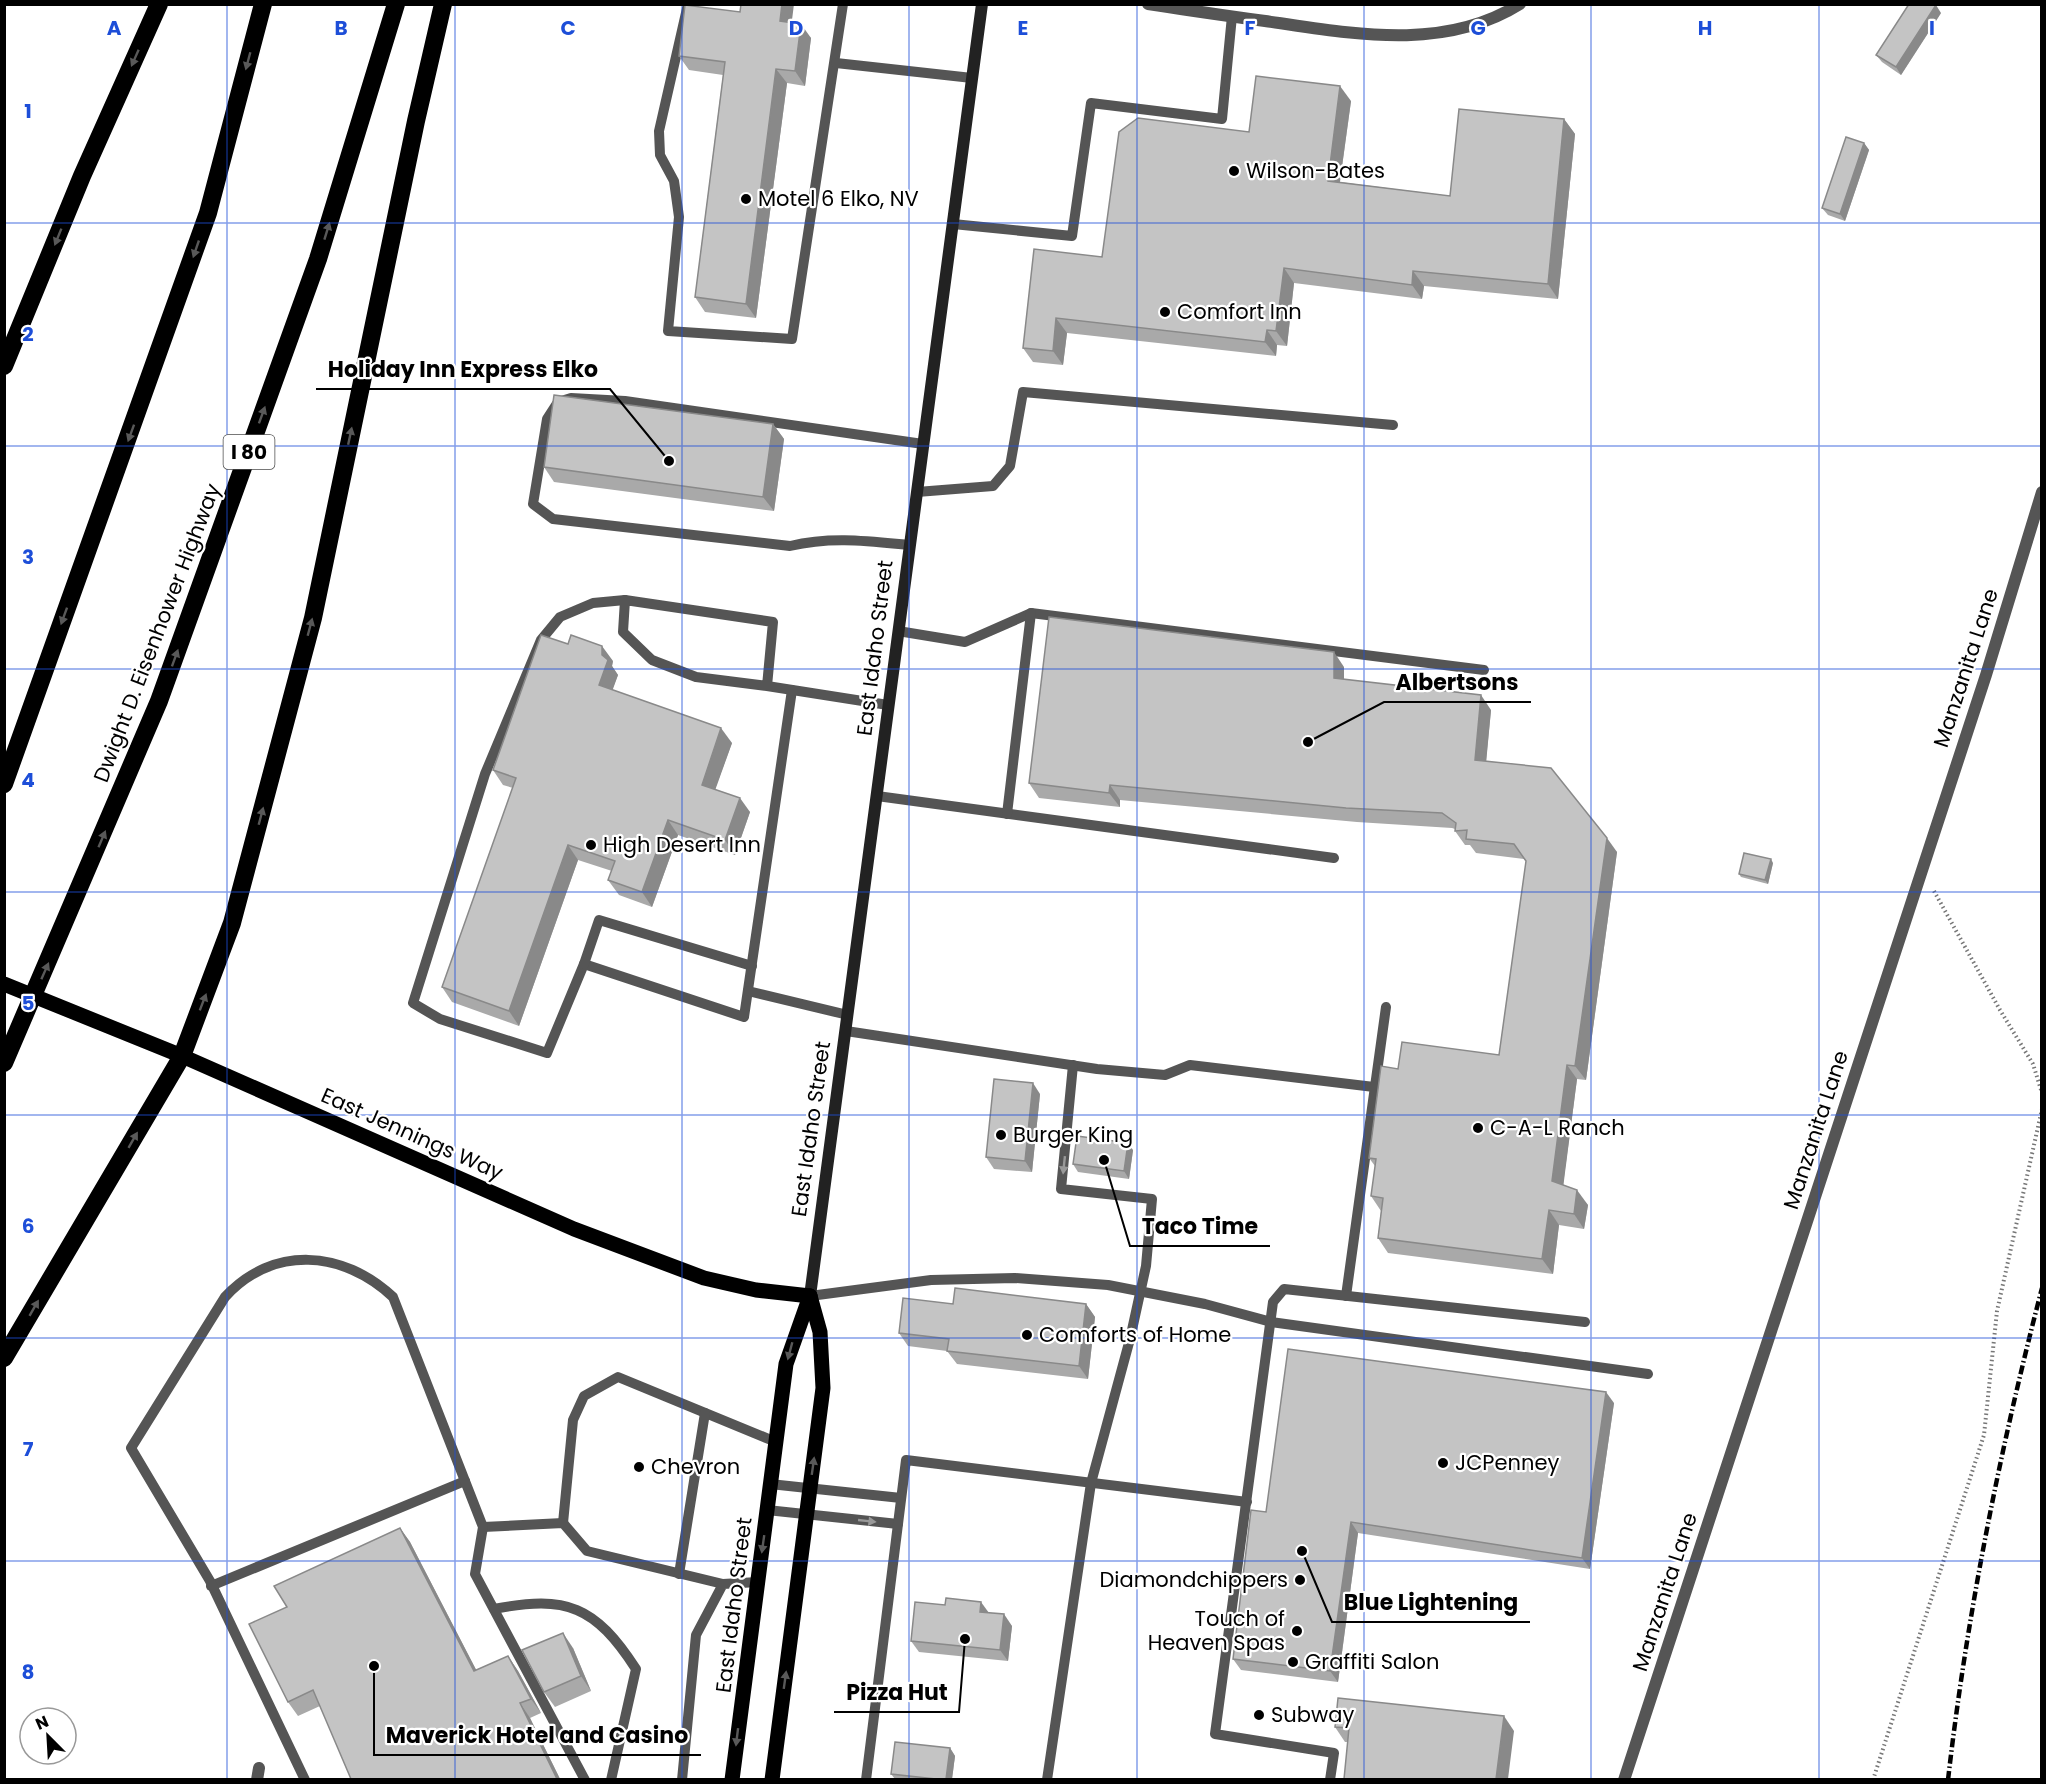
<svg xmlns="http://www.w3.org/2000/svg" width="2046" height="1784" font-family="Poppins,sans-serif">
	<rect width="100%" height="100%" fill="#fff"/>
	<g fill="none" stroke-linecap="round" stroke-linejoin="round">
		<!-- path -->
		<g stroke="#777" stroke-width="4" stroke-dasharray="1.5 3" stroke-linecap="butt">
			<path d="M1934,891L2000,1010L2033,1064L2042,1093"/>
			<path d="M1873,1780L1984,1435L1997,1311L2042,1109"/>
		</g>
		<!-- lane -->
		<g stroke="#555" stroke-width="10">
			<path d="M688,4L659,131L660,155L674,181L679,217L668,331L792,339L843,4"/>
			<path d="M836,63L972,78"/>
			<path d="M953,224L1072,236L1091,103L1222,119L1232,16"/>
			<path d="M917,492L993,486L1010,466L1023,392L1393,425"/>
			<path d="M909,545C868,541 831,536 790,546L553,519L533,504L547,419L558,402L571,398L625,401L923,444"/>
			<path d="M625,600L593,603L560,617L541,640L485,774L413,1003L440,1019L547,1053L584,964L744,1017L792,690"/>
			<path d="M898,631L965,642L1031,613L1484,670"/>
			<path d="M767,686L696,677L652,660L623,632L625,600L773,622L767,686L888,705"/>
			<path d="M877,796L1334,858"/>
			<path d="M1007,814L1031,613"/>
			<path d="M584,964L599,920L752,966"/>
			<path d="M748,991L848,1015"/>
			<path d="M846,1031L1097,1069L1165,1075L1190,1065L1374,1087"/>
			<path d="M810,1296L931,1280L1015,1278L1108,1285L1205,1304L1271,1322L1648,1374"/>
			<path d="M1346,1296L1386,1007"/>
			<path d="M770,1484L901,1498"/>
			<path d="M767,1510L898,1524"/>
			<path d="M563,1523L573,1420L584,1396L618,1377L776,1442"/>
			<path d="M483,1527L563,1523L587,1551L723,1584"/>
			<path d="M679,1574L705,1413"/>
			<path d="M211,1586L465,1481"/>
			<path d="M494,1609C567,1595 595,1606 636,1669L611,1780"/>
			<path d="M305,1780L210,1581L131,1448L225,1297C273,1245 343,1250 393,1297L483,1527L475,1574L585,1780"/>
			<path d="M682,1780L696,1635L723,1584L758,1582"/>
			<path d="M866,1780L906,1460L1247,1502"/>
			<path d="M1047,1780L1091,1483L1130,1339L1146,1266L1152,1199L1061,1189L1073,1065"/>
			<path d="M1330,1780L1334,1753L1215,1734L1273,1302L1284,1289L1585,1322"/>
		</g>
		<!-- street -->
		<g stroke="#555" stroke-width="12">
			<path d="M1148,4C1192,11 1236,17 1279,23C1360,35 1447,50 1520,4"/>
			<path d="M257,1780L259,1768"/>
			<path d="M1624,1780L1986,675L2042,492"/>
		</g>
		<!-- secondary -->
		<path stroke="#222" stroke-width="12" d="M810,1296L982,4"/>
		<!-- primary -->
		<g stroke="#000" stroke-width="15">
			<path d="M4,984L182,1056L574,1229L704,1278L756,1290L810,1296"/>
			<path d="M732,1780L786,1364L810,1296"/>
			<path d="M772,1780L823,1388L820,1332L810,1296"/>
		</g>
		<!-- highway -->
		<g stroke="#000" stroke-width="18">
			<path d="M4,366L82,176L159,4"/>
			<path d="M4,784L208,213L263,4"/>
			<path d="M4,1063L159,701L318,259L396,4"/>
			<path d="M4,1358L182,1056L232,923L313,618L416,121L443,4"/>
		</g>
		<!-- rail -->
		<path stroke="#000" stroke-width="4.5" stroke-dasharray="9 3 1.5 3" stroke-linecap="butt" d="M1948,1780C1967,1614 2000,1449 2042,1288"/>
	</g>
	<!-- wall -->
	<g fill="#a9a9a9">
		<path d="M1941,13L1901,75L1882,62L1876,55Z"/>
		<path d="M792,23L811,38L805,86L787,83L756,318L705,312L695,297L723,75L689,70L679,56Z"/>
		<path d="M1351,101L1340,182L1450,196L1564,119L1575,134L1558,299L1424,286L1422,299L1294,283L1287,346L1277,345L1276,356L1067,333L1063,365L1033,362L1023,348L1102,257L1249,132Z"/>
		<path d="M1864,143L1869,150L1845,221L1828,215L1822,208Z"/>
		<path d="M773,424L784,439L774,511L554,482L544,467Z"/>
		<path d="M613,661L612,666L618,675L612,690L732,743L715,789L750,812L735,855L678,835L652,907L619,895L608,880L612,871L578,860L519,1026L452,1002L442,987L513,788L503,785L493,770Z"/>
		<path d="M1344,667V679L1491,710L1486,761L1617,852L1586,1080L1577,1079L1563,1185L1588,1205L1584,1229L1559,1225L1553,1274L1388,1253L1378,1238L1381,1211L1371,1196L1375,1166L1369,1158L1398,1069L1499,1055L1526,861L1524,859L1476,853L1470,845H1465L1455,831V829L1452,828L1357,822L1120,800V807L1039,798L1029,783Z"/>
		<path d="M1773,863L1768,884L1741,877L1739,874Z"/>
		<path d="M1040,1094L1032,1172L994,1169L986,1157Z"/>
		<path d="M1133,1150L1129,1179L1078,1172L1073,1164Z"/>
		<path d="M953,1304H1086L1095,1317L1088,1379L957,1364L947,1351L908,1346L899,1333Z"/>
		<path d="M1614,1403L1590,1569L1358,1533L1338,1682L1241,1670L1233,1659L1266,1512Z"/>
		<path d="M400,1528L410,1542L476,1670L508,1656L518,1671L541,1713L530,1718L560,1779H351L320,1706L298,1716L288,1702Z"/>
		<path d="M989,1613L1012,1626L1008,1661L919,1652L911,1641Z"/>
		<path d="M573,1648L591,1691L555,1707L544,1692Z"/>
		<path d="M1335,1727L1514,1731L1348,1742H1345Z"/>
		<path d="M950,1748L955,1756L952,1779H895L891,1774Z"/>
	</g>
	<!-- shaded-wall -->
	<g fill="#898989">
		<path d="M782,4H794L790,36L780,21Z"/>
		<path d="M1936,5L1941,13L1901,75L1896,67Z"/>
		<path d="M801,24L811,38L805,86L795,71Z"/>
		<path d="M776,69L787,83L756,318L746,304Z"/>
		<path d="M1340,86L1351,101L1338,195L1328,181Z"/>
		<path d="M1564,119L1575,134L1558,299L1548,284Z"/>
		<path d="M1864,143L1869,150L1845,221L1840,214Z"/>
		<path d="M1284,268L1294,283L1287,346L1276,331Z"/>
		<path d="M1413,271L1424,286L1422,299L1412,285Z"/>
		<path d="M1056,318L1067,333L1063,365L1053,351Z"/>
		<path d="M1267,330L1277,345L1276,356L1265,342Z"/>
		<path d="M773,424L784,439L774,511L763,497Z"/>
		<path d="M602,646L613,661L612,666L618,675L609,700L599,685Z"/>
		<path d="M1334,652L1344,667V692L1334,678Z"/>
		<path d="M1481,695L1491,710L1485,774L1475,760Z"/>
		<path d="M721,728L732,743L712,799L702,785Z"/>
		<path d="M1110,785L1120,800V807L1109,793Z"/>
		<path d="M740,798L750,812L735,855L725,840Z"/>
		<path d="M668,820L678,835L652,907L642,892Z"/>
		<path d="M1607,838L1617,852L1586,1080L1575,1066Z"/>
		<path d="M568,845L578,860L519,1026L509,1011Z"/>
		<path d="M1771,859L1773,863L1768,884L1765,880Z"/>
		<path d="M1567,1065L1577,1079L1562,1196L1552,1181Z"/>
		<path d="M1033,1083L1040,1094L1032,1172L1025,1161Z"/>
		<path d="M1128,1143L1133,1150L1129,1179L1124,1171Z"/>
		<path d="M1577,1190L1588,1205L1584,1229L1574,1214Z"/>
		<path d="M1549,1210L1559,1225L1553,1274L1542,1259Z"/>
		<path d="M1086,1304L1095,1317L1088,1379L1079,1366Z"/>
		<path d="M1606,1392L1614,1403L1590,1569L1582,1558Z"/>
		<path d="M1351,1522L1358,1533L1338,1682L1330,1671Z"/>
		<path d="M400,1528L410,1542L484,1685L474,1671Z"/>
		<path d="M981,1602L989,1613L980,1612Z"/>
		<path d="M1004,1614L1012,1626L1008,1661L1000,1650Z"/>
		<path d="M563,1633L573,1648L591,1691L581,1676Z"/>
		<path d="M508,1656L518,1671L541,1713L531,1699Z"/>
		<path d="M520,1703L530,1718L560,1779H557Z"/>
		<path d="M1504,1716L1514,1731L1508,1779H1496Z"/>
		<path d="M950,1748L955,1756L952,1779H946Z"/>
	</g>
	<!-- building -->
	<g fill="#c4c4c4" stroke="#898989" stroke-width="1.5">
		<path d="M741,4H782L780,21L801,24L795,71L776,69L746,304L695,297L725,62L679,56L685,5L740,12Z"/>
		<path d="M1909,4L1936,5L1896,67L1876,55Z"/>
		<path d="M1256,76L1340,86L1328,181L1450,196L1459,109L1564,119L1548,284L1413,271L1412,285L1284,268L1276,331L1267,330L1265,342L1056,318L1053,351L1023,348L1034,249L1102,257L1119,132L1138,118L1249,132Z"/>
		<path d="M1846,137L1864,143L1840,214L1822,208Z"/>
		<path d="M554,395L773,424L763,497L544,467Z"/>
		<path d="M1049,617L1334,652V678L1481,695L1475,760L1551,768L1607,838L1575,1066L1567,1065L1552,1181L1577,1190L1574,1214L1549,1210L1542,1259L1378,1238L1383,1198L1371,1196L1376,1159L1369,1158L1381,1066L1398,1069L1402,1042L1499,1055L1526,861L1514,844L1466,839L1467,830L1455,831L1456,823L1442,813L1346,808L1110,785L1109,793L1029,783Z"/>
		<path d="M541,635L568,644L571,635L602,646V655L608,660L599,685L721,728L702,785L740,798L725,840L668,820L642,892L608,880L615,861L568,845L509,1011L442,987L516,778L493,770Z"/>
		<path d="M1744,853L1771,859L1765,880L1739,874Z"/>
		<path d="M994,1079L1033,1083L1025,1161L986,1157Z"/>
		<path d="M1077,1136L1128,1143L1124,1171L1073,1164Z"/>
		<path d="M955,1288L1086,1304L1079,1366L947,1351L949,1339L899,1333L903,1298L953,1304Z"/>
		<path d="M1288,1349L1606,1392L1582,1558L1351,1522L1330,1671L1233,1659L1251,1510L1266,1512Z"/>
		<path d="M400,1528L474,1671L508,1656L531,1699L520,1703L557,1779H351L313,1690L288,1702L249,1624L287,1607L274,1586Z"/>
		<path d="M946,1598L981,1602L980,1612L1004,1614L1000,1650L911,1641L915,1602L945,1605Z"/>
		<path d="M563,1633L581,1676L544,1692L522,1650Z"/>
		<path d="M1338,1698L1504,1716L1496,1779H1344L1349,1728L1335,1727Z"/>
		<path d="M895,1742L950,1748L946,1779H936L891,1774Z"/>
	</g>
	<!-- one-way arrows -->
	<defs><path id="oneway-solid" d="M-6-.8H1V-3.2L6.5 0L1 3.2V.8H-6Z" transform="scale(1.5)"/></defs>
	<g fill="#595959">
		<use href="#oneway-solid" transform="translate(135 58) rotate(114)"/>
		<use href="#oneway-solid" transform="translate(248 61) rotate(105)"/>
		<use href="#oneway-solid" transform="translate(327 231) rotate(-73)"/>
		<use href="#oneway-solid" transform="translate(58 237) rotate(112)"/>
		<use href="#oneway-solid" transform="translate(196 249) rotate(109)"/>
		<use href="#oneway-solid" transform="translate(262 415) rotate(-70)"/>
		<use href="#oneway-solid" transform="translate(131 433) rotate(110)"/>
		<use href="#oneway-solid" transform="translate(350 436) rotate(-78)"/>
		<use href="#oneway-solid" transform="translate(64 616) rotate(110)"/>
		<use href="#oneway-solid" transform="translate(310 627) rotate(-75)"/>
		<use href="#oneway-solid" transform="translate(175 658) rotate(-70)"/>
		<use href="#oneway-solid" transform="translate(261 816) rotate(-75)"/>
		<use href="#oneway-solid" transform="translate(102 839) rotate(-67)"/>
		<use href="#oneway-solid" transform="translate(45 971) rotate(-66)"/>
		<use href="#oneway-solid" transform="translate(203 1002) rotate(-69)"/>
		<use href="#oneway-solid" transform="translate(133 1140) rotate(-60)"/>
		<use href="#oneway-solid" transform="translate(34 1308) rotate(-60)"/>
		<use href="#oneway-solid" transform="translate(790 1351) rotate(105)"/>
		<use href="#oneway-solid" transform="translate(813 1466) rotate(-82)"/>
		<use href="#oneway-solid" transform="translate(763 1544) rotate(98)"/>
		<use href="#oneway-solid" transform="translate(785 1680) rotate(-82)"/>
		<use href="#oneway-solid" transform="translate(737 1737) rotate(97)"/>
	</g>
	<g fill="#999">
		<use href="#oneway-solid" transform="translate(1064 1165) rotate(96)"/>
		<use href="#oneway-solid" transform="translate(867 1521) rotate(6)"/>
	</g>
	<!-- grid -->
	<path fill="none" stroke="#1d4ed8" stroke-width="1.5" stroke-opacity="0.55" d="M227,4V1780M455,4V1780M682,4V1780M909,4V1780M1137,4V1780M1364,4V1780M1591,4V1780M1819,4V1780M4,223H2042M4,446H2042M4,669H2042M4,892H2042M4,1115H2042M4,1338H2042M4,1561H2042"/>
	<!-- markers -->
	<g fill="#000" stroke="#fff" stroke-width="2">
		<circle cx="1234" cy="171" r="6"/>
		<circle cx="746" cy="199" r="6"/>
		<circle cx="1165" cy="312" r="6"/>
		<circle cx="591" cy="845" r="6"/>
		<circle cx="1478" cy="1128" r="6"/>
		<circle cx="1001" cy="1135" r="6"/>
		<circle cx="1027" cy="1335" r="6"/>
		<circle cx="1443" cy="1463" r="6"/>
		<circle cx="639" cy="1467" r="6"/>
		<circle cx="1300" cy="1580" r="6"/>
		<circle cx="1297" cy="1631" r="6"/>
		<circle cx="1293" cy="1662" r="6"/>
		<circle cx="1259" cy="1715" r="6"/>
	</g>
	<g text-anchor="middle" stroke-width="4.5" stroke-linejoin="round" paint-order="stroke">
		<!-- shield labels -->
		<rect fill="#fff" stroke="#4c4c4c" stroke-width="1.5" x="223.5" y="435" width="51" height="34" rx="4.5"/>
		<g font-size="20" font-weight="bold" fill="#000">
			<text x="249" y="459">I 80</text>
		</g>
		<!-- poi labels -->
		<g font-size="21" fill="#000" stroke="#fff" text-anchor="start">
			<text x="1246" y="178">Wilson-Bates</text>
			<text x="758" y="206">Motel 6 Elko, NV</text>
			<text x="1177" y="319">Comfort Inn</text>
			<text x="603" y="852">High Desert Inn</text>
			<text x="1490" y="1135">C-A-L Ranch</text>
			<text x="1013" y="1142">Burger King</text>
			<text x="1039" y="1342">Comforts of Home</text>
			<text x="1455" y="1470">JCPenney</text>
			<text x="651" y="1474">Chevron</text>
			<text x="1288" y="1587" text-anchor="end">Diamondchippers</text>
			<text x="1285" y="1626" text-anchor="end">Touch of<tspan x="1285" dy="24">Heaven Spas</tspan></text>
			<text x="1305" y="1669">Graffiti Salon</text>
			<text x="1271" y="1722">Subway</text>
		</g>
		<!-- street labels -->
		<g font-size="21" fill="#000" stroke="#fff">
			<text transform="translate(157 633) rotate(-69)" y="7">Dwight D. Eisenhower Highway</text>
			<text transform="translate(875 648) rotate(-83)" y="7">East Idaho Street</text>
			<text transform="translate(1966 668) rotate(-72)" y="7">Manzanita Lane</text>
			<text transform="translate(811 1129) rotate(-82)" y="7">East Idaho Street</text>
			<text transform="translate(1816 1130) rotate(-72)" y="7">Manzanita Lane</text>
			<text transform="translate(412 1134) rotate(24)" y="7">East Jennings Way</text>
			<text transform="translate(1665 1592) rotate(-72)" y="7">Manzanita Lane</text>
			<text transform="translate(734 1605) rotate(-83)" y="7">East Idaho Street</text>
		</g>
	</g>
	<g font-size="20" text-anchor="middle" font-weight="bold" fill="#1d4ed8" stroke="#fff" stroke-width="4.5" stroke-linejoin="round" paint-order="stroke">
		<text x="114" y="35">A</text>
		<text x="341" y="35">B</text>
		<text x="568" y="35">C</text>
		<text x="796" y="35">D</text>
		<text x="1023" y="35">E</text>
		<text x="1250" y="35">F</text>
		<text x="1478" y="35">G</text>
		<text x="1705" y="35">H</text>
		<text x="1932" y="35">I</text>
		<text x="28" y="118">1</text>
		<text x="28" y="341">2</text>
		<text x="28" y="564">3</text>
		<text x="28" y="787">4</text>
		<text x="28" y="1010">5</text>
		<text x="28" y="1233">6</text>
		<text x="28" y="1456">7</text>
		<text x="28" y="1679">8</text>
	</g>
	<!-- callouts -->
	<path fill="none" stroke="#000" stroke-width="2" d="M669 461L610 389H316M1308 742L1384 702H1531M1104 1160L1130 1246H1270M1302 1551L1332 1622H1530M965 1639L959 1712H834M374 1666L374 1755H701"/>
	<g fill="#000" stroke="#fff" stroke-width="2">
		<circle cx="669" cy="461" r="6"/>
		<circle cx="1308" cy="742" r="6"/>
		<circle cx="1104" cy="1160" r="6"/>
		<circle cx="1302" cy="1551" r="6"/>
		<circle cx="965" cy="1639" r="6"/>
		<circle cx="374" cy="1666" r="6"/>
	</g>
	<g font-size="22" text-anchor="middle" font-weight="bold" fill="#000" stroke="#fff" stroke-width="4.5" stroke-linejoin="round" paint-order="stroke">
		<text x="463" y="377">Holiday Inn Express Elko</text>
		<text x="1457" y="690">Albertsons</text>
		<text x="1200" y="1234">Taco Time</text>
		<text x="1431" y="1610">Blue Lightening</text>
		<text x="897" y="1700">Pizza Hut</text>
		<text x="537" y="1743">Maverick Hotel and Casino</text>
	</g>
	<!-- border -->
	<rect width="2046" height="1784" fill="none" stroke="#000000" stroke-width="12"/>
	<!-- north arrow -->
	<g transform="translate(48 1736) rotate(336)"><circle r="28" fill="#ffffff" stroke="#999999" stroke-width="1.5"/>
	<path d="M0-4.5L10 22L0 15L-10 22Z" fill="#000000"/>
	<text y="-9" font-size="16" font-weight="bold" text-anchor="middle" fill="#000000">N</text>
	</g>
</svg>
